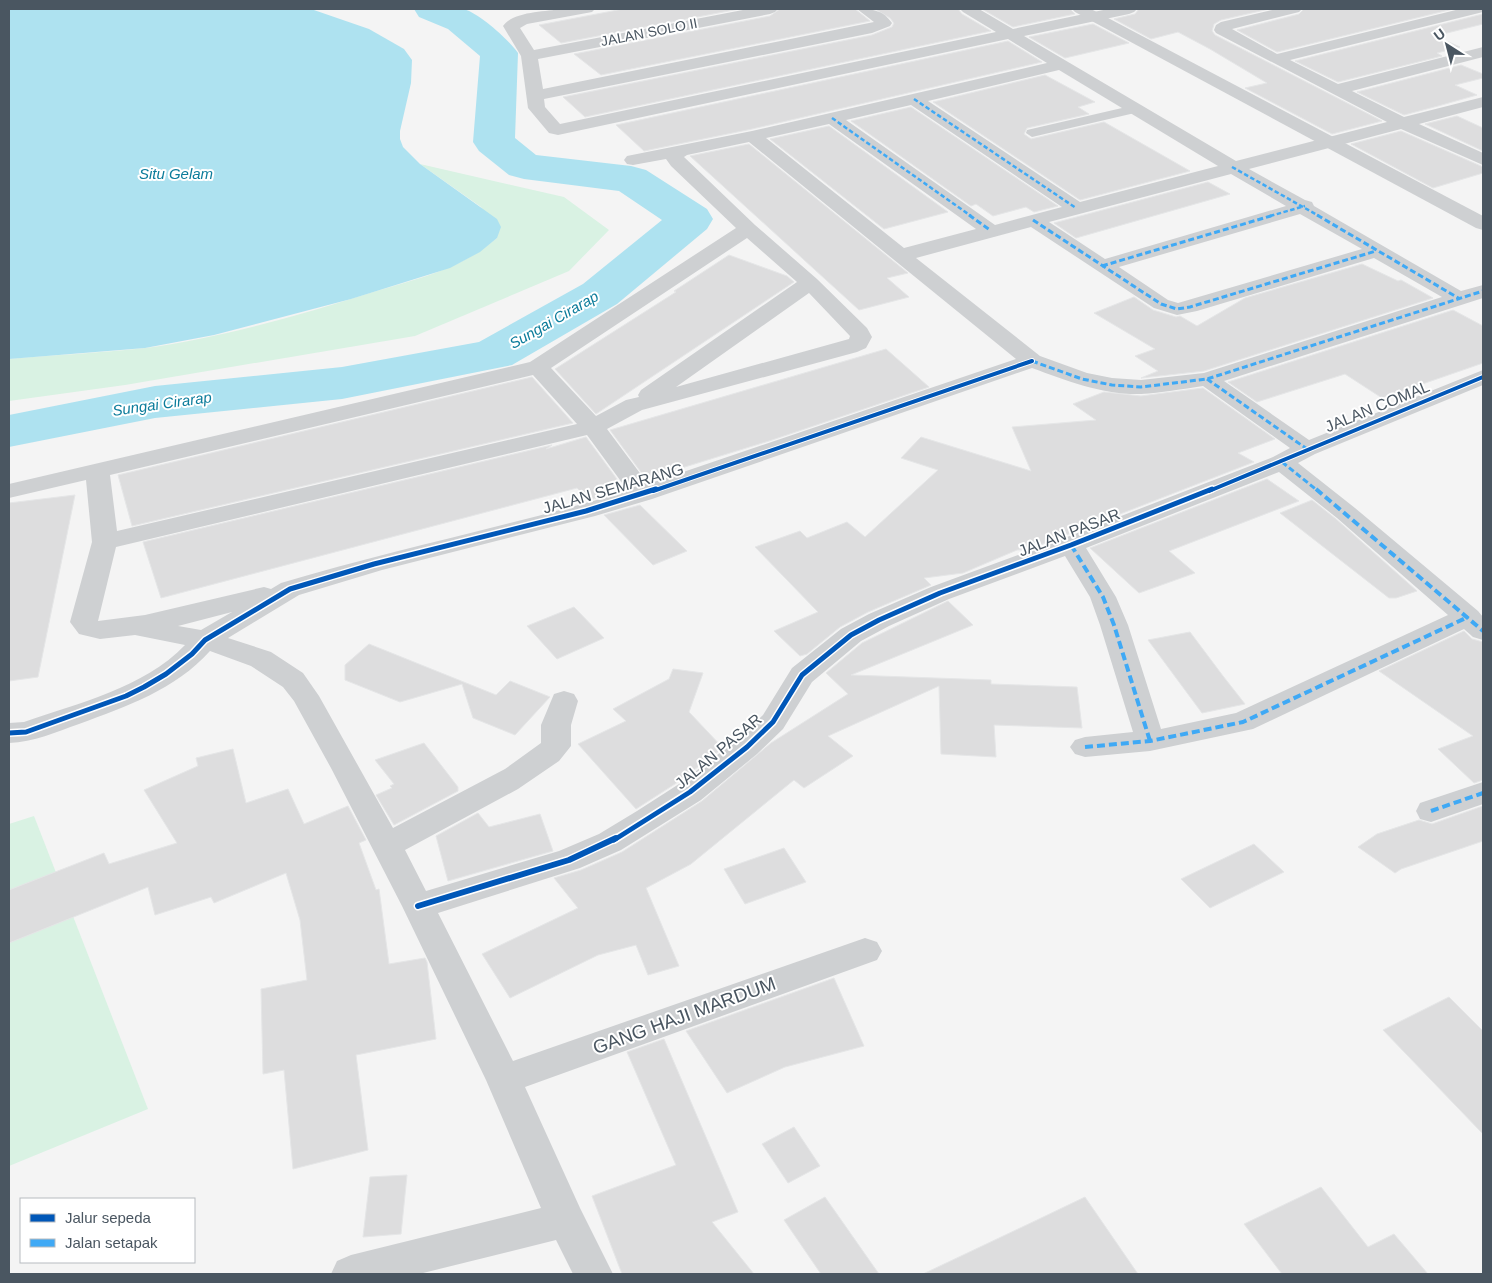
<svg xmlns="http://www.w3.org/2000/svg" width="1492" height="1283" font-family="Arial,sans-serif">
	<rect width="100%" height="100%" fill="#f4f4f4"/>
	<!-- green -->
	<g fill="#d9f2e3">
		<path d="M420,164L564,197L609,230L569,271L415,336L125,385L9,401V359C54,355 100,353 145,348C220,338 301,315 373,292C420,278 459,270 497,238L481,207Z"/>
		<path d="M34,816L148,1109L9,1166V824Z"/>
	</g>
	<!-- water -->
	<path fill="#aee2f0" d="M9,9H311L369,29L404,49L412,60L411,83L400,131V139L403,147L420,164L497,219L501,227L497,238L480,252L450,268L351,299L214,335L145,348L9,359Z"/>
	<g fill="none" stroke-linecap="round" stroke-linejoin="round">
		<!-- river -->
		<path fill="#aee2f0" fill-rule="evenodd" d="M414,9C427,8 452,6 464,9C480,14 508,39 518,53L515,138L536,155L631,166L646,170L707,209L713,219L707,229L617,304L512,365L342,399L155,418L9,447V415L155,386L342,367L479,342L583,284L662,220L619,191L524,179L509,175L479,151L473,142L480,56L448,29L419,17Z"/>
	</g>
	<!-- building -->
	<g fill="#ddddde" stroke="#e5e6e7">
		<path d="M623,9H739L561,43L539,25Z"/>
		<path d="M780,9H855L870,21L601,75L574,54L770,16Z"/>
		<path d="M875,9H958L962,14L991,31L585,117L563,97L872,35L892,27L894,23L890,18Z"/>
		<path d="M982,9H1070L1075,14L1013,27Z"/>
		<path d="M1139,9H1269L1221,20L1214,24L1212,31L1215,35L1382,121L1332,134L1245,88L1267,83L1210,49L1178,32L1151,39L1114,19L1135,14Z"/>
		<path d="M1304,9H1453L1277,52L1237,30L1299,14Z"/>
		<path d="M1483,14V24L1435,36L1460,47L1437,53L1442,56L1338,82L1295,61Z"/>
		<path d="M1093,24L1129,43L1065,58L1029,37Z"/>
		<path d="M1008,41L1042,62L752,129L644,151L616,125Z"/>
		<path d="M1461,65L1483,74V78L1455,85L1477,95L1438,106L1404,115L1357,92Z"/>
		<path d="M1045,75L1095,102L1078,107L1089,114L1027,128L1024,134L1031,139L1104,122L1190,171L1080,200L933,102Z"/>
		<path d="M911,107L1058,206L1034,212L1026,207L993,216L976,204L971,206L851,121Z"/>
		<path d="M1457,116L1483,128V151L1425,124Z"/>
		<path d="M829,126L948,212L884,229L770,139Z"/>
		<path d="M1401,131L1483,167V173L1433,188L1351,144Z"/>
		<path d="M749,144L908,273L887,278L909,297L859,310L690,156Z"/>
		<path d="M1208,182L1230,194L1076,238L1054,223Z"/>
		<path d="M729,255L787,276L794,282L596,414L555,369L676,292L674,291Z"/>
		<path d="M1362,264L1398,281L1401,280L1433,298L1204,371L1141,378L1158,371L1135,356L1155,349L1094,313L1134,297L1153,310L1176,317L1180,316L1197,326L1245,298Z"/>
		<path d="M1453,310L1483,326V363L1382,398L1345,374L1257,402L1228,382Z"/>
		<path d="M886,349L929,387L769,441L646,479L610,430Z"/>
		<path d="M532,377L573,423L132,526L118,475Z"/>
		<path d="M1203,388L1275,439L1238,453L1254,462L1061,537L1030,549L1017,550L963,573L924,578L931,585L868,612L840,627L807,654L800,656L774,631L818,612L755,547L800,531L807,538L847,522L865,537L938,470L901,458L921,437L1031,471L1012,427L1096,420L1073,404L1104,392L1141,396Z"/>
		<path d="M586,437L625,490L589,500L577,488L161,598L143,542L552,445L546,449Z"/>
		<path d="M1267,479L1299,501L1169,551L1195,573L1139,593L1090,548Z"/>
		<path d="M75,495L38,677L9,681V503Z"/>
		<path d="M1312,500L1336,519L1417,591L1396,598H1389L1280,513Z"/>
		<path d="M640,505L687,551L653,565L604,515Z"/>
		<path d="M948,601L973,625L851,675L991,680V684L1077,687L1082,728L994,725L996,757L941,754L939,686L828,736L853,756L804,788L794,780L691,864L646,888L679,966L648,975L636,945L598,955L510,998L482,954L578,908L554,878L581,870L622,852L702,801L771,743L848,694L826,673L862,643Z"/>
		<path d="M574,607L604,638L557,659L527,626Z"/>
		<path d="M1464,631L1472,639L1483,642V780L1474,783L1438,749L1473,736L1379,671Z"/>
		<path d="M1190,632L1223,676L1245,704L1202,713L1148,640Z"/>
		<path d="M369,644L496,695L510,681L550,697L515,735L473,718L462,684L400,702L345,680V665Z"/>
		<path d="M673,669L703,673L689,712L723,748L678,782L636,809L578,744L626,721L613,709L669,679Z"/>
		<path d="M424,743L458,787V791L394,825L376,795L392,788L390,786L394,784L375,760Z"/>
		<path d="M233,749L246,803L288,789L304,824L348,806L366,840L359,843L376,890L379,889L389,964L425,958L427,962L436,1039L356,1055L368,1150L293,1169L284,1070L263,1074L261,989L307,980L300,920L286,873L214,903L211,897L155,915L148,887L9,943V890L104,853L109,864L177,843L144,790L198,766L196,758Z"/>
		<path d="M1483,806V841L1401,869L1395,873L1358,847L1377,834L1419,820L1432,824Z"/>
		<path d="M478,813L489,827L540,814L553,851L448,881L436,836Z"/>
		<path d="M1254,844L1284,872L1210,908L1181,879Z"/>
		<path d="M784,848L806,882L745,904L724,869Z"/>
		<path d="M834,978L864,1046L785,1067L727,1093L686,1031Z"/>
		<path d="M1449,997L1483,1031V1134L1383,1030Z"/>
		<path d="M664,1039L738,1212L712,1222L754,1274H622L592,1196L676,1165L627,1052Z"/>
		<path d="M794,1127L820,1166L788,1183L762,1144Z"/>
		<path d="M407,1175L401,1234L363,1237L370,1177Z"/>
		<path d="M1321,1187L1368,1247L1394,1234L1428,1274H1282L1244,1224Z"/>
		<path d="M825,1197L879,1274H821L784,1220Z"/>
		<path d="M1085,1197L1138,1274H923L1037,1220Z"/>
	</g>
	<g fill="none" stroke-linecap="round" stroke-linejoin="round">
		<!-- service -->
		<path fill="#ced0d2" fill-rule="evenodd" d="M1135,105L1141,109L1139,112L1032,137L1026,133L1027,130Z"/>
		<!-- minor -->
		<g fill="#ced0d2" fill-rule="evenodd">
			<path d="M561,9H595L592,12L527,24L520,28L534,50L748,9H778L775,12L770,14L538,59L543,89L874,22L857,9C873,9 883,10 892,23L890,26L872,33L544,99L545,107L560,124L996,32L963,12L960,9H979L1013,29L1108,9H1137L1134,12L1129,14L1024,36L1236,161L1387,122L1216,33L1214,30L1216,25L1221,22L1276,9H1302L1299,12L1232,29L1277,54L1460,9H1483V12L1290,60L1338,84L1483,47V57L1352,91L1404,117L1483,97V107L1419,124L1483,153V165L1401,129L1249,169L1305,200L1312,202L1314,206L1461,291L1483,285V298L1224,381L1309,440L1483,370V385L1315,454L1298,463L1355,508L1478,611L1483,617V640L1473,637L1464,629L1253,729L1150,751L1085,757L1075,754L1070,747L1075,740L1085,737L1133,732L1100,625L1090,597L1065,556L949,599L889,626L861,641L812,682L783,729L757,754L701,800L621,850L580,868L438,913L513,1061L865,938L877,942L882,951L877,960L525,1087L580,1208L613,1274H573L556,1240L419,1274H331L337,1261L351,1255L541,1208L486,1080L402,906L331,768L294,701L283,687L251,666L210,651C175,690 127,706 79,724C56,732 34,742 9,743V723L24,722C78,703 144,688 185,645L135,635L100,639L79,634L70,622L92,542L86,480L9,498V484L530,362L736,228L671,166L666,159L633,165L627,164L624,160L627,156L752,131L1047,63L1008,39L558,135L549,133L528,108L521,56L503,26C514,11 545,12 561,9ZM1059,70L1218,166L1080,202L928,101ZM911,105L1062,207L995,225L846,120ZM829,124L976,229L904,248L766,138ZM749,142L1016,359L648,484L607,429L642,410L857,352L866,348L872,337L867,328L817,279L755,225L684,157L687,155ZM1231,174L1286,206L1105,259L1049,222ZM1300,214L1362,249L1178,303L1168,300L1119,267ZM1031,227L1154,308L1177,315L1197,311L1374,258L1442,297L1204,373L1141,380L1112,378L1087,373L1040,356L916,258ZM747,238L797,282L641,390L638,395L639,397L626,400L596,416L551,368ZM809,293L850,336L849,339L676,387ZM1032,368C1067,381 1103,395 1141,394C1161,393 1182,389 1203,386L1290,448L1273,457L1062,539L931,587L869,614L841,629L792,668L763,715L737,740L679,784L637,811L599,834L559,851L426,891L405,850L518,789L559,761L571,746V725L578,701L574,694L564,691L554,694L541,725V743L505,769L393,828L319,696L303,673L271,652L228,638L299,595L382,570L595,516L652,499ZM533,375L577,424L117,531L110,475ZM587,435L628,491C513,525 396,549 281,583L271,589L264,587L145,615L98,621L116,547ZM1279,472L1337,518L1448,615L1236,713L1161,729L1128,625L1116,597L1086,548ZM232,612L201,630L178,626Z"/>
			<path d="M1483,782V804L1431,822L1420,819L1416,811L1420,803Z"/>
		</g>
		<!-- tertiary -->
		<path fill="#ced0d2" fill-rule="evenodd" d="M1072,9H1091L1483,216V230L1476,228L1075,12Z"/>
		<!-- quiet-far2 -->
		<g stroke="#3fa9f5" stroke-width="2.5" stroke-dasharray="4.5 2.5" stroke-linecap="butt">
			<path d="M914,99L1076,208"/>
			<path d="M832,118L971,216"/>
			<path d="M1232,167L1319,216"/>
			<path d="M1270,216L1305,206"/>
		</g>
		<!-- quiet-far1 -->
		<g stroke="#3fa9f5" stroke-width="3" stroke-dasharray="6 3" stroke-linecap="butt">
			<path d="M969,215L990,230"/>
			<path d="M1317,215L1460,299"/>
			<path d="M1033,220L1161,304L1177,309L1190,307L1376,251"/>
			<path d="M1102,266L1274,215"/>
			<path d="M1032,361L1082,379L1112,385L1141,387L1207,379L1483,291"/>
			<path d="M1207,379L1307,449"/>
			<path d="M1282,462L1318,491"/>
		</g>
		<!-- quiet -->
		<g stroke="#3fa9f5" stroke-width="4" stroke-dasharray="8 4" stroke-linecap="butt">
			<path d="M1316,489L1483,631"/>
			<path d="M1071,545L1103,597L1114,625L1150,741"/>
			<path d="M1085,747L1150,741L1243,722L1468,617"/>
			<path d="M1431,811L1483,793"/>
		</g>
		<defs>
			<g id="cycleway-far2">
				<path d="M653,491L1032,361"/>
				<path d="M1209,491L1483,377"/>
			</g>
			<g id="cycleway-far1">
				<path d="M9,733L26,732L126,696L144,687L166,674L192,654L205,640L290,589L374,564L586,511L656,489"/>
				<path d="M614,840L690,792L747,747L773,722L802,675L851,635L879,620L940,593L1071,545L1212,489"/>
			</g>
			<path id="cycleway" d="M418,906L569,860L616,838"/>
		</defs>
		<!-- cycleway-far2 casing -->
		<use href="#cycleway-far2" stroke="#fff" stroke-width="6"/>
		<!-- cycleway-far1 casing -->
		<use href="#cycleway-far1" stroke="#fff" stroke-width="8"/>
		<!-- cycleway casing -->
		<use href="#cycleway" stroke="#fff" stroke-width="9"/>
		<!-- cycleway-far2 -->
		<use href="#cycleway-far2" stroke="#0057b8" stroke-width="4"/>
		<!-- cycleway-far1 -->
		<use href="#cycleway-far1" stroke="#0057b8" stroke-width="5"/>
		<!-- cycleway -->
		<use href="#cycleway" stroke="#0057b8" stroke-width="6"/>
	</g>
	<g text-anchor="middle" stroke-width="4" stroke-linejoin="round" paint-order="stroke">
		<!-- far-street labels -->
		<g font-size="14" fill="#4a5661" stroke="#fff">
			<text transform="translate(649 32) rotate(-11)" y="5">JALAN SOLO II</text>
		</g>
		<!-- far-water labels -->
		<g font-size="15" font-style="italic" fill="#0c7c9b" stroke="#fff">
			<text x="176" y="179">Situ Gelam</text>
			<text transform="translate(554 320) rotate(-30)" y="5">Sungai Cirarap</text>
			<text transform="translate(162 404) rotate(-8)" y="5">Sungai Cirarap</text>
		</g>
		<!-- street labels -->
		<g font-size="16" fill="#4a5661" stroke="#fff">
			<text transform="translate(1377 406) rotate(-22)" y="6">JALAN COMAL</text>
			<text transform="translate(613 488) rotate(-16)" y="6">JALAN SEMARANG</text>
			<text transform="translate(1069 532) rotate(-21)" y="6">JALAN PASAR</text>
			<text transform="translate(718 751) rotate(-40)" y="6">JALAN PASAR</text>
		</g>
		<!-- near-street labels -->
		<g font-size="19" fill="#4a5661" stroke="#fff">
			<text transform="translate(684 1015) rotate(-20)" y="7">GANG HAJI MARDUM</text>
		</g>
	</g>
	<!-- border -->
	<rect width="1492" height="1283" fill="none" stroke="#4a5661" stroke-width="20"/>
	<!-- legend -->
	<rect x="20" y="1198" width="175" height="65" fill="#ffffff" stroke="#b7bbc0"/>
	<rect x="30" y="1214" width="25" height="8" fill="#0057b8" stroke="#b7bbc0"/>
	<text x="65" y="1223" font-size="15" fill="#4a5661">Jalur sepeda</text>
	<rect x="30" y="1239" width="25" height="8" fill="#3fa9f5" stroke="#b7bbc0"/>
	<text x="65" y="1248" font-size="15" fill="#4a5661">Jalan setapak</text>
	<!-- north arrow -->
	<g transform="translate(1447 45) rotate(324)" stroke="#ffffff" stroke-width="4" paint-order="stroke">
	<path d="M0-4L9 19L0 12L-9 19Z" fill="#4a5661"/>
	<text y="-8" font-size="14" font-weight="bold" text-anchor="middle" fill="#4a5661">U</text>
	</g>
</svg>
